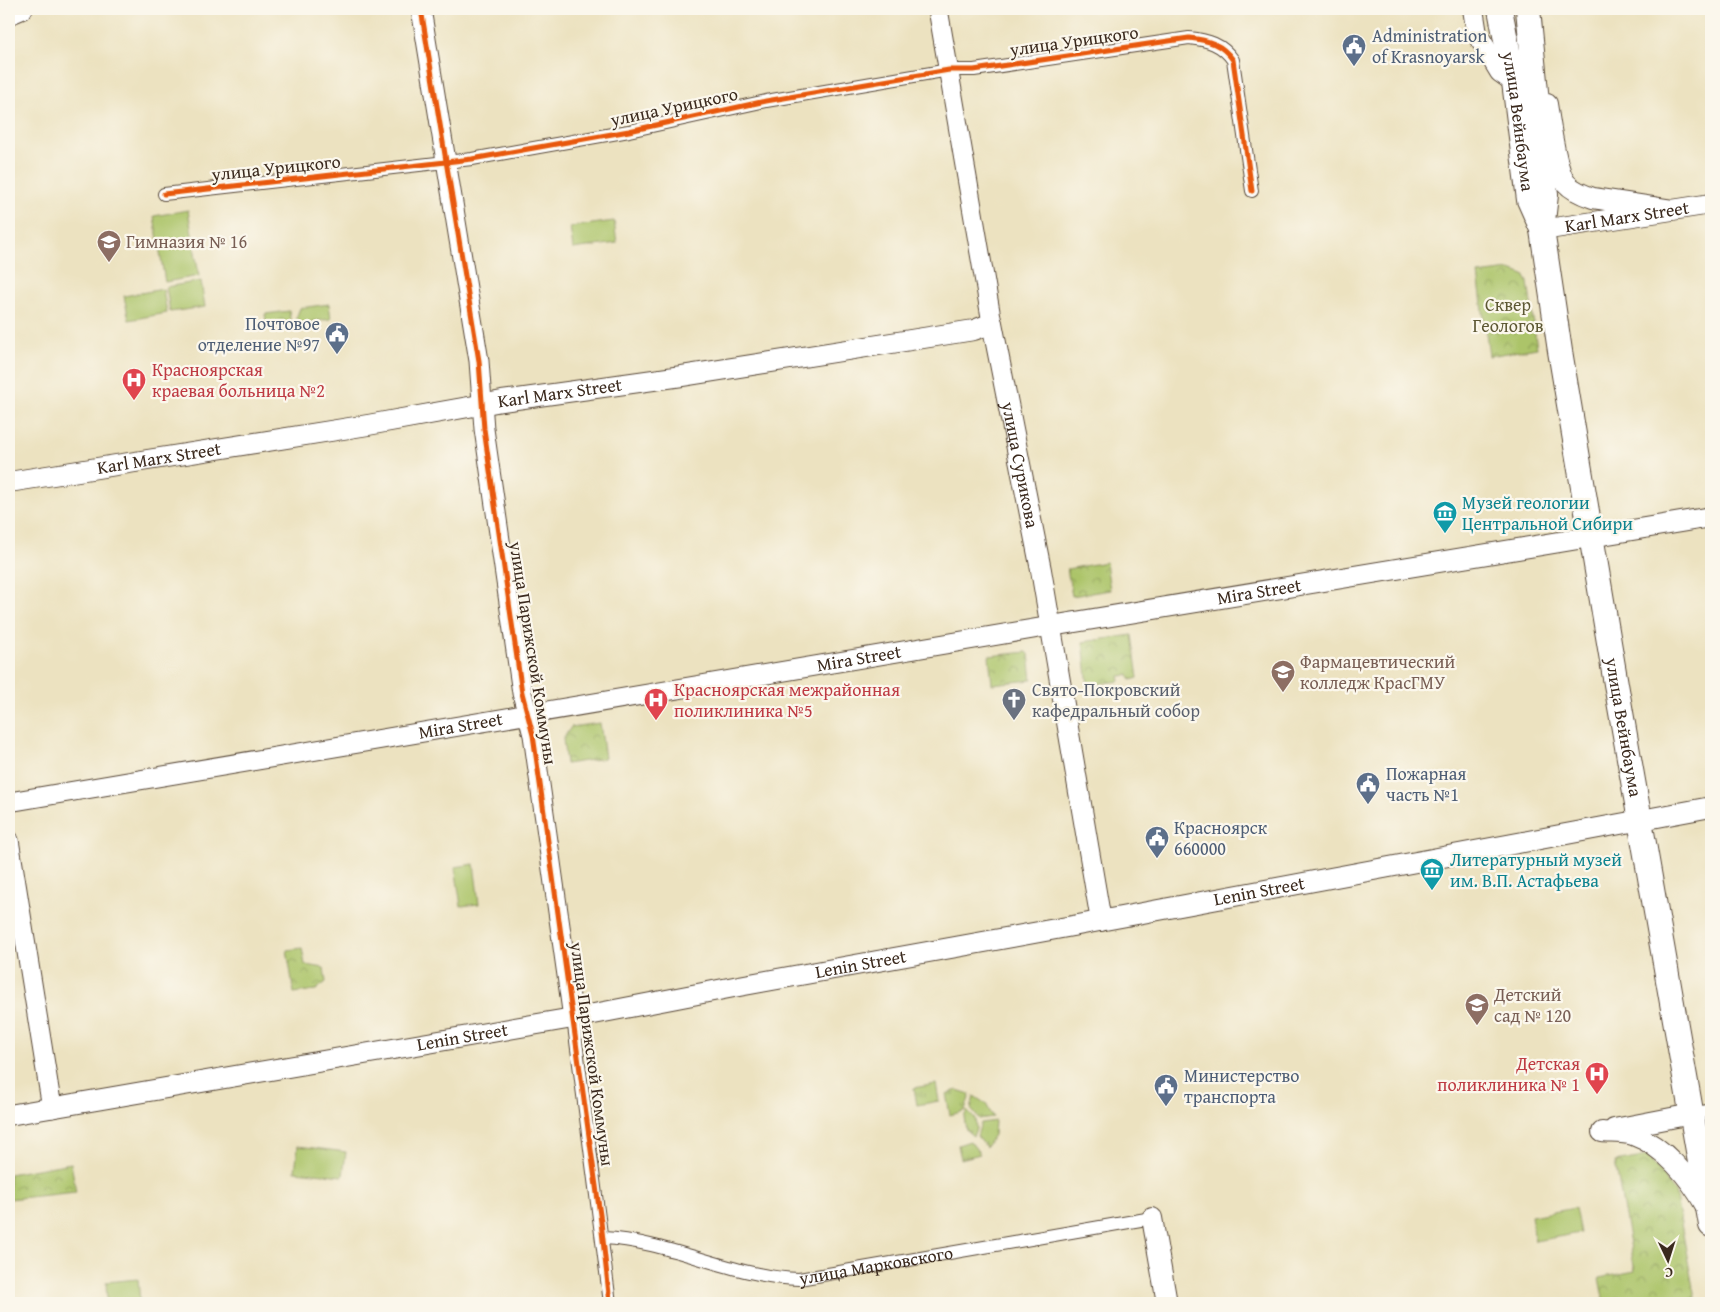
<svg xmlns="http://www.w3.org/2000/svg" width="1720" height="1312" font-family="'Gentium Book Plus',serif">
	<defs>
		<pattern id="grass-tufts" width="24" height="20" patternUnits="userSpaceOnUse" patternTransform="scale(1.25)"><rect width="24" height="20" fill="#acc469"/><path d="M3 7l-1-3M5 7V3M7 7l1-3M15 17l-1-3M17 17v-4M19 17l1-3" fill="none" stroke="#8d9f56"/></pattern>
		<pattern id="park-crowns" width="20" height="18" patternUnits="userSpaceOnUse" patternTransform="scale(1.25)"><rect width="20" height="18" fill="#acc469"/><path d="M2 6a3 3 0 1 1 6 0M12 15a3 3 0 1 1 6 0" fill="none" stroke="#8d9f56"/></pattern>
	</defs>
	<rect width="100%" height="100%" fill="#fbf7ec"/>
	<filter id="ink" filterUnits="userSpaceOnUse"><feTurbulence type="fractalNoise" baseFrequency=".02" numOctaves="2"/><feDisplacementMap in="SourceGraphic" scale="10" xChannelSelector="R" yChannelSelector="G"/><feConvolveMatrix kernelMatrix="1 2 1 2 8 2 1 2 1" color-interpolation-filters="sRGB"/></filter>
	<filter id="wash" filterUnits="userSpaceOnUse"><feTurbulence type="fractalNoise" baseFrequency=".0096" numOctaves="4" result="noise"/><feDisplacementMap in="SourceGraphic" scale="20" xChannelSelector="R" yChannelSelector="G"/><feGaussianBlur stdDeviation="1.12" result="paint"/><feColorMatrix in="noise" values="0 0 0 0 0 0 0 0 0 0 0 0 0 0 0 0 0 1.4 0 .05"/><feComposite in="paint" operator="in"/></filter>
	<g filter="url(#wash)">
		<rect width="100%" height="100%" fill="#ece2c0"/>
		<!-- grass -->
		<g fill="url(#grass-tufts)" stroke="#747744">
			<path d="M936,1084L939,1101L917,1105L914,1088Z"/>
			<path d="M957,1090L970,1094L965,1111L950,1115L946,1094Z"/>
			<path d="M974,1096L986,1104L993,1117L979,1119L971,1109Z"/>
			<path d="M967,1111L975,1119L976,1129L973,1136L966,1130L964,1117Z"/>
			<path d="M995,1121L994,1135L986,1147L977,1136L981,1123Z"/>
			<path d="M970,1141L980,1154L961,1159L958,1145Z"/>
		</g>
		<!-- park -->
		<g fill="url(#park-crowns)" stroke="#747744">
			<path d="M1510,270L1524,275L1528,282L1537,348L1489,356L1478,274Z"/>
			<path d="M289,311L291,325L267,328L265,314Z"/>
			<path d="M1106,562L1110,590L1072,596L1067,569Z"/>
			<path d="M1132,635L1138,678L1131,680L1129,675L1119,676L1120,681L1088,685L1083,642Z"/>
			<path d="M1027,652L1029,654L1032,680L992,684L989,656Z"/>
			<path d="M600,723L605,758L566,764L563,739L571,727Z"/>
			<path d="M302,948L305,965L324,968L326,982L316,990L294,993L287,950Z"/>
			<path d="M1648,1156L1675,1192L1696,1303H1604L1599,1278L1635,1271L1615,1162Z"/>
			<path d="M71,1163L76,1192L9,1199V1174Z"/>
		</g>
		<!-- pitch -->
		<g fill="#acc469" stroke="#747744">
			<path d="M188,210L199,276L165,282L154,216Z"/>
			<path d="M614,221L617,243L573,249L570,227Z"/>
			<path d="M201,281L205,307L170,312L166,287Z"/>
			<path d="M163,289L167,313L129,320L124,296Z"/>
			<path d="M329,304L331,319L294,324L300,308Z"/>
			<path d="M474,864L479,904L461,906L455,867Z"/>
			<path d="M298,1146L346,1152L343,1176L295,1171Z"/>
			<path d="M1575,1208L1580,1233L1535,1241L1531,1216Z"/>
			<path d="M138,1279L140,1303H107L106,1282Z"/>
		</g>
	</g>
	<g filter="url(#ink)">
		<g fill="none" stroke-linecap="round" stroke-linejoin="round">
			<defs>
				<g id="street">
					<path d="M164,194L472,159L629,131L766,101L949,70H974L1189,38C1208,40 1222,44 1233,60L1252,191"/>
					<path d="M573,1018L610,1303"/>
					<path d="M1692,1114L1711,1110"/>
					<path id="s1" d="M603,1238C670,1241 732,1277 799,1279L1152,1218"/>
				</g>
				<g id="secondary">
					<path d="M421,9L479,361L484,429L522,693L533,735L573,1018"/>
					<path d="M938,9L992,323"/>
					<path d="M9,15L23,9"/>
					<path id="s2" d="M9,802L1051,626"/>
					<path d="M9,840L52,1108"/>
				</g>
				<g id="primary">
					<path d="M1473,9L1477,34L1500,72L1514,82"/>
					<path d="M1547,104C1550,122 1556,171 1566,183C1572,190 1584,195 1593,198L1672,210"/>
					<path id="s3" d="M1542,230L1711,204"/>
					<path id="s4" d="M9,482L368,425L502,401L682,376L974,330L992,323L1041,570L1101,921"/>
					<path id="s5" d="M1051,626L1711,517"/>
					<path id="s6" d="M9,1115L573,1018L739,986L1078,925L1711,807"/>
					<path d="M1614,1129L1692,1114"/>
					<path d="M1602,1132C1612,1133 1624,1132 1633,1135C1664,1146 1690,1178 1705,1205"/>
					<path d="M1152,1218L1167,1303"/>
				</g>
				<g id="highway">
					<path id="s7" d="M1500,9L1514,82L1529,200L1541,227"/>
					<path id="s8" d="M1528,9L1546,195L1542,230L1560,351L1616,684L1711,1225"/>
				</g>
			</defs>
			<!-- street casing -->
			<use href="#street" stroke="#564636" stroke-width="14"/>
			<!-- secondary casing -->
			<use href="#secondary" stroke="#564636" stroke-width="21"/>
			<!-- primary casing -->
			<use href="#primary" stroke="#564636" stroke-width="22"/>
			<!-- highway casing -->
			<use href="#highway" stroke="#564636" stroke-width="26"/>
			<!-- street -->
			<use href="#street" stroke="#fff" stroke-width="12"/>
			<!-- secondary -->
			<use href="#secondary" stroke="#fff" stroke-width="19"/>
			<!-- primary -->
			<use href="#primary" stroke="#fff" stroke-width="20"/>
			<!-- highway -->
			<use href="#highway" stroke="#fff" stroke-width="24"/>
			<defs>
				<g id="cycleway">
					<path d="M421,9L479,361L484,429L522,693L533,735L540,784L601,1222L610,1303"/>
					<path d="M164,194L472,159L629,131L766,101L949,70H974L1189,38C1208,40 1222,44 1233,60L1252,191"/>
				</g>
			</defs>
			<!-- cycleway casing -->
			<use href="#cycleway" stroke="#fbf7ec" stroke-width="8"/>
			<!-- cycleway -->
			<use href="#cycleway" stroke="#e8590c" stroke-width="5"/>
		</g>
	</g>
	<!-- icons -->
	<defs>
		<symbol id="civic-pin" viewBox="-11 -11 22 30"><path d="M0 17L-7.5 6A9.5 9.5 0 1 1 7.5 6Z" fill="#5c6f8a" stroke="#fbf7ec"/><path d="M-.6-6.5H3V-4.5H.6V-3L4-1V1h2V6H-6V1h2V-1L-.6-3ZM-1.2 2.5V6h2.4V2.5Z" fill="#fff"/></symbol>
		<symbol id="school-pin" viewBox="-11 -11 22 30"><path d="M0 17L-7.5 6A9.5 9.5 0 1 1 7.5 6Z" fill="#8d6e63" stroke="#fbf7ec"/><path d="M0-5L7-2L0 1L-7-2ZM-4 1L0 2.5L4 1V4Q0 6-4 4Z" fill="#fff"/></symbol>
		<symbol id="hospital-pin" viewBox="-11 -11 22 30"><path d="M0 17L-7.5 6A9.5 9.5 0 1 1 7.5 6Z" fill="#e0444e" stroke="#fbf7ec"/><path d="M-5-5h3v3.5h4V-5h3V5h-3V1.5h-4V5h-3Z" fill="#fff"/></symbol>
		<symbol id="museum-pin" viewBox="-11 -11 22 30"><path d="M0 17L-7.5 6A9.5 9.5 0 1 1 7.5 6Z" fill="#0f9aa8" stroke="#fbf7ec"/><path d="M0-6L6-3V-2H-6V-3ZM-5-1h2V3h-2ZM-1-1h2V3h-2ZM3-1h2V3H3ZM-6 4H6V6H-6Z" fill="#fff"/></symbol>
		<symbol id="university-pin" viewBox="-11 -11 22 30"><path d="M0 17L-7.5 6A9.5 9.5 0 1 1 7.5 6Z" fill="#8d6e63" stroke="#fbf7ec"/><path d="M0-5L7-2L0 1L-7-2ZM-4 1L0 2.5L4 1V4Q0 6-4 4Z" fill="#fff"/></symbol>
		<symbol id="church-pin" viewBox="-11 -11 22 30"><path d="M0 17L-7.5 6A9.5 9.5 0 1 1 7.5 6Z" fill="#6b7280" stroke="#fbf7ec"/><path d="M-1.2-6h2.4v3.5h3.3v2.4h-3.3V6h-2.4V-.1h-3.3v-2.4h3.3Z" fill="#fff"/></symbol>
	</defs>
	<g fill-rule="evenodd">
		<use href="#civic-pin" x="1340" y="32" width="28" height="38"/>
		<use href="#school-pin" x="95" y="228" width="28" height="38"/>
		<use href="#civic-pin" x="323" y="320" width="28" height="38"/>
		<use href="#hospital-pin" x="120" y="366" width="28" height="38"/>
		<use href="#museum-pin" x="1431" y="499" width="28" height="38"/>
		<use href="#university-pin" x="1269" y="658" width="28" height="38"/>
		<use href="#hospital-pin" x="642" y="686" width="28" height="38"/>
		<use href="#church-pin" x="1000" y="686" width="28" height="38"/>
		<use href="#civic-pin" x="1354" y="770" width="28" height="38"/>
		<use href="#civic-pin" x="1143" y="824" width="28" height="38"/>
		<use href="#museum-pin" x="1418" y="856" width="28" height="38"/>
		<use href="#school-pin" x="1463" y="991" width="28" height="38"/>
		<use href="#hospital-pin" x="1583" y="1060" width="28" height="38"/>
		<use href="#civic-pin" x="1152" y="1072" width="28" height="38"/>
	</g>
	<g text-anchor="middle" stroke-width="4.5" stroke-linejoin="round" paint-order="stroke">
		<!-- service labels -->
		<g font-size="18" fill="#4e5e75" stroke="#fbf7ec" text-anchor="start">
			<text x="1372" y="42">Administration<tspan x="1372" dy="21">of Krasnoyarsk</tspan></text>
			<text x="320" y="330" text-anchor="end">Почтовое<tspan x="320" dy="21">отделение №97</tspan></text>
			<text x="1386" y="780">Пожарная<tspan x="1386" dy="21">часть №1</tspan></text>
			<text x="1174" y="834">Красноярск<tspan x="1174" dy="21">660000</tspan></text>
			<text x="1184" y="1082">Министерство<tspan x="1184" dy="21">транспорта</tspan></text>
		</g>
		<!-- street labels -->
		<g font-size="18" fill="#3b2a1e" stroke="#fbf7ec">
			<text transform="translate(1074 41) rotate(-8)" y="6">улица Урицкого</text>
			<text transform="translate(674 107) rotate(-12)" y="6">улица Урицкого</text>
			<text dy="6" stroke="none"><textPath href="#s7" startOffset="114">улица Вейнбаума</textPath></text>
			<text transform="translate(276 168) rotate(-6)" y="6">улица Урицкого</text>
			<text dy="6" stroke="none"><textPath href="#s3" startOffset="86">Karl Marx Street</textPath></text>
			<text dy="6" stroke="none"><textPath href="#s4" startOffset="558">Karl Marx Street</textPath></text>
			<text dy="6" stroke="none"><textPath href="#s4" startOffset="152">Karl Marx Street</textPath></text>
			<text dy="6" stroke="none"><textPath href="#s4" startOffset="1141">улица Сурикова</textPath></text>
			<text dy="6" stroke="none"><textPath href="#s5" startOffset="211">Mira Street</textPath></text>
			<text transform="translate(533 653) rotate(81)" y="6">улица Парижской Коммуны</text>
			<text dy="6" stroke="none"><textPath href="#s2" startOffset="862">Mira Street</textPath></text>
			<text dy="6" stroke="none"><textPath href="#s2" startOffset="458">Mira Street</textPath></text>
			<text dy="6" stroke="none"><textPath href="#s8" startOffset="726">улица Вейнбаума</textPath></text>
			<text dy="6" stroke="none"><textPath href="#s6" startOffset="1270">Lenin Street</textPath></text>
			<text dy="6" stroke="none"><textPath href="#s6" startOffset="865">Lenin Street</textPath></text>
			<text dy="6" stroke="none"><textPath href="#s6" startOffset="460">Lenin Street</textPath></text>
			<text transform="translate(592 1054) rotate(82)" y="6">улица Парижской Коммуны</text>
			<text dy="6" stroke="none"><textPath href="#s1" startOffset="279">улица Марковского</textPath></text>
		</g>
		<!-- education labels -->
		<g font-size="18" fill="#785e54" stroke="#fbf7ec" text-anchor="start">
			<text x="126" y="248">Гимназия № 16</text>
			<text x="1300" y="668">Фармацевтический<tspan x="1300" dy="21">колледж КрасГМУ</tspan></text>
			<text x="1494" y="1001">Детский<tspan x="1494" dy="21">сад № 120</tspan></text>
		</g>
		<!-- park labels -->
		<g font-size="18" fill="#5d5834" stroke="#fbf7ec">
			<text x="1508" y="311">Сквер<tspan x="1508" dy="21">Геологов</tspan></text>
		</g>
		<!-- health labels -->
		<g font-size="18" fill="#be3a42" stroke="#fbf7ec" text-anchor="start">
			<text x="152" y="376">Красноярская<tspan x="152" dy="21">краевая больница №2</tspan></text>
			<text x="674" y="696">Красноярская межрайонная<tspan x="674" dy="21">поликлиника №5</tspan></text>
			<text x="1580" y="1070" text-anchor="end">Детская<tspan x="1580" dy="21">поликлиника № 1</tspan></text>
		</g>
		<!-- culture labels -->
		<g font-size="18" fill="#0d838f" stroke="#fbf7ec" text-anchor="start">
			<text x="1462" y="509">Музей геологии<tspan x="1462" dy="21">Центральной Сибири</tspan></text>
			<text x="1450" y="866">Литературный музей<tspan x="1450" dy="21">им. В.П. Астафьева</tspan></text>
		</g>
		<!-- worship labels -->
		<g font-size="18" fill="#5b616d" stroke="#fbf7ec" text-anchor="start">
			<text x="1032" y="696">Свято-Покровский<tspan x="1032" dy="21">кафедральный собор</tspan></text>
		</g>
	</g>
	<!-- margin -->
	<rect width="1720" height="1312" fill="none" stroke="#fbf7ec" stroke-width="30"/>
	<!-- north arrow -->
	<g transform="translate(1668 1260) rotate(176)" stroke="#fbf7ec" stroke-width="4" paint-order="stroke">
	<path d="M0-4L9 19L0 12L-9 19Z" fill="#3b2a1e"/>
	<text y="-8" font-size="14" font-weight="bold" text-anchor="middle" fill="#3b2a1e">С</text>
	</g>
</svg>
